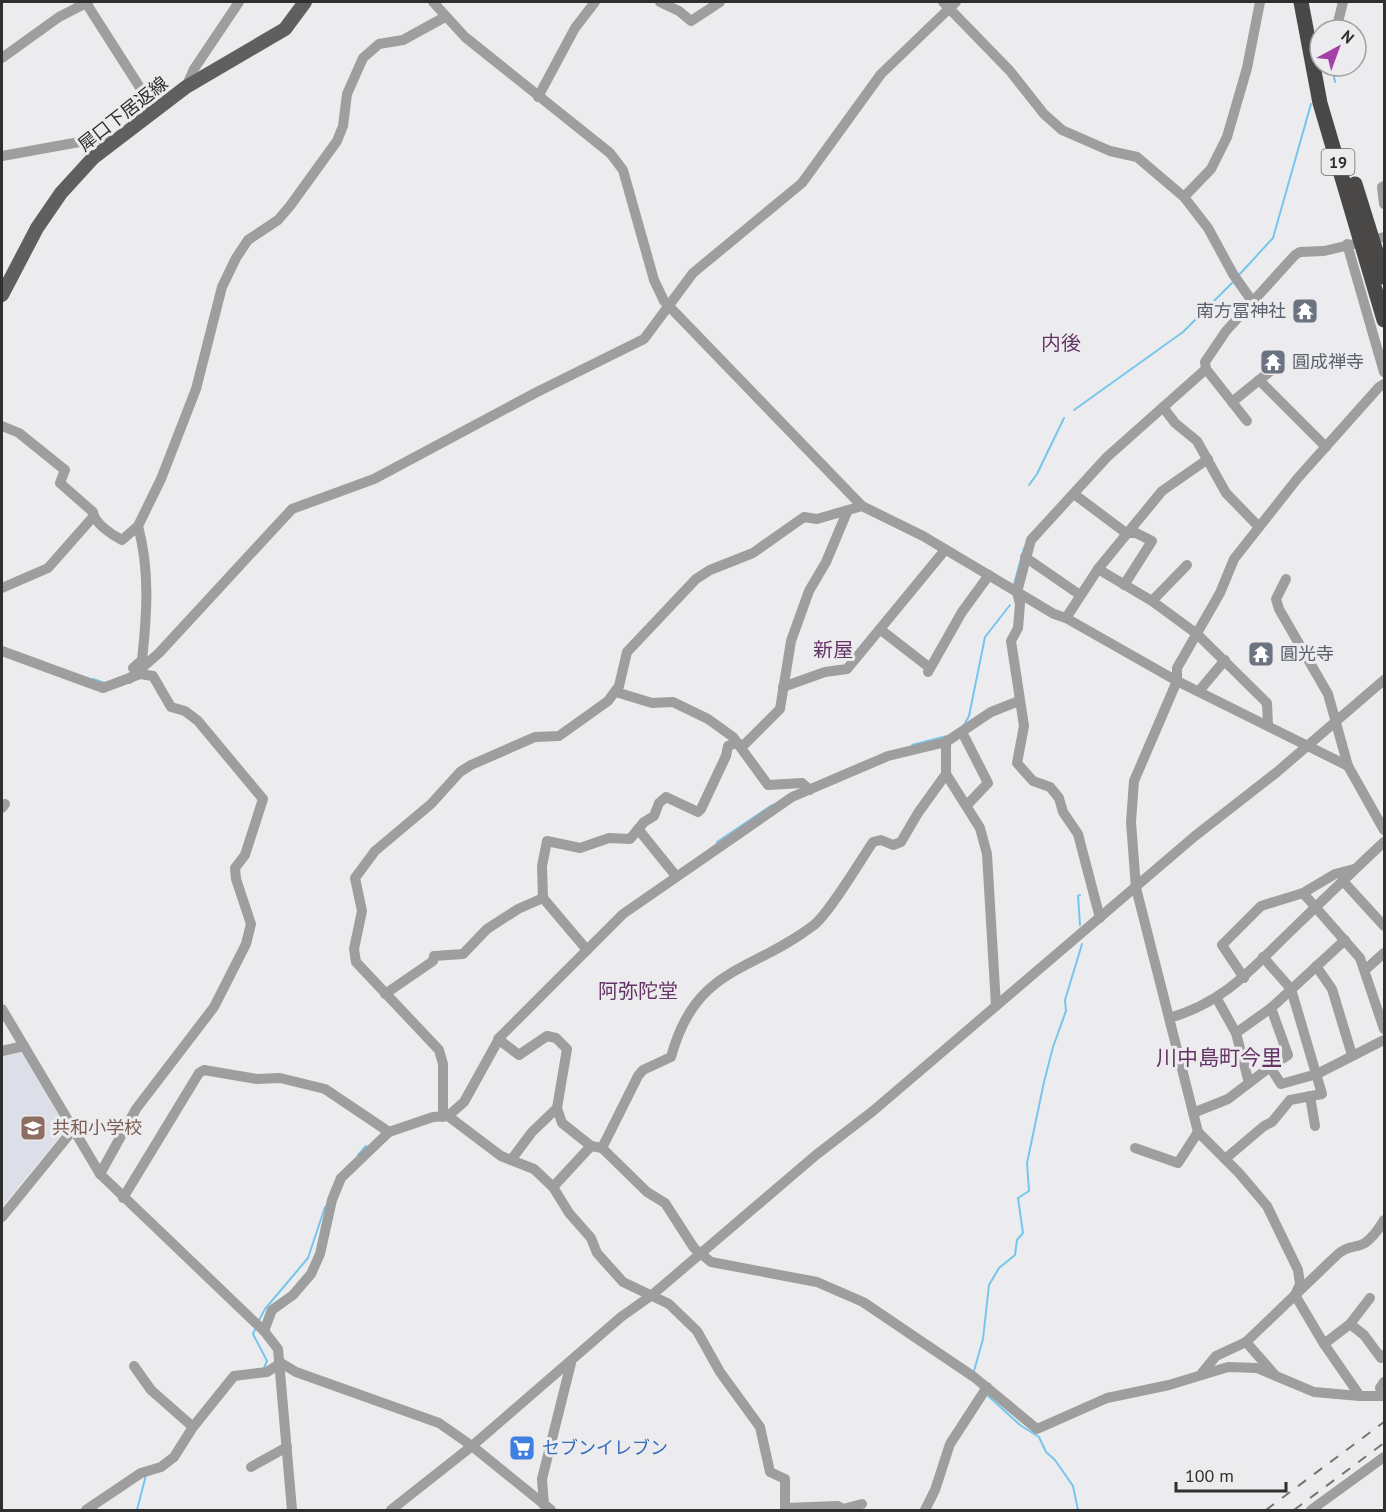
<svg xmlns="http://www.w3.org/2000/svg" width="1386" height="1512" font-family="'PT Sans','Noto Sans JP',sans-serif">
	<rect width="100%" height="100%" fill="#ececee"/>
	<!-- built -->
	<path fill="#dcdfe8" d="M19,1051L24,1054L65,1125L64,1131L2,1207V1055Z"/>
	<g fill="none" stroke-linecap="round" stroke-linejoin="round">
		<!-- stream -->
		<g stroke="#75c6ec" stroke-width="2">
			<path d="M1332,66L1335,82"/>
			<path d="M1238,276L1273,238L1311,104"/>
			<path d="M1074,410L1183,332L1235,280"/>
			<path d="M1029,485L1037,474L1064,418"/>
			<path d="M1014,584L1024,548"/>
			<path d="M93,679L105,683"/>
			<path d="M964,725L969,716L985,637L1010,605"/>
			<path d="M912,745L947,736"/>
			<path d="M717,842L772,805"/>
			<path d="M1080,925L1078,896L1080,895"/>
			<path d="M358,1155L366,1146"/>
			<path d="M258,1322L265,1309L308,1258L325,1207"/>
			<path d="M256,1327L253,1334L267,1361L264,1368"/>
			<path d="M974,1371L983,1339L989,1285L999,1268L1015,1255L1017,1240L1023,1233L1018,1198L1029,1191L1027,1163L1044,1082L1053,1047L1066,1011L1065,1000L1082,944"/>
			<path d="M986,1394L1020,1425L1039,1437L1046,1452L1055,1460L1073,1486L1078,1510"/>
			<path d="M137,1510L146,1475"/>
		</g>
		<!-- minor -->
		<g stroke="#9f9e9e" stroke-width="10">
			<path d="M433,2L465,37L610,153L623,170L654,280L664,301L862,506L923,536L1054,614L1066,618L1177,681L1348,766"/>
			<path d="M660,2L679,11L691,21L720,2"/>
			<path d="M943,2L1010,71L1044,114L1062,130L1110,151L1137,157L1184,197L1208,228L1233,274L1252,301"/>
			<path d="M86,3L155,111"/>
			<path d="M1336,30L1343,2"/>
			<path d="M2,58L59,17L88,2"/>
			<path d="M186,87L194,69L239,2"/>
			<path d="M538,97L575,28L595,2"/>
			<path d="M2,156L96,139L119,138"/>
			<path d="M1384,186L1382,187L1384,204"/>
			<path d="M1184,197L1211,169L1227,137L1247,68L1260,2"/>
			<path d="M1347,244L1384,372"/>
			<path d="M1206,369L1247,421"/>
			<path d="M1259,380L1326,447"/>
			<path d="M1384,384L1379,387L1297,479L1234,559L1220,593L1177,668V681L1134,781L1131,822L1136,888L1198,1132L1239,1173L1267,1206L1298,1270L1300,1284L1295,1295L1324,1344L1350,1324L1364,1335L1381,1358L1384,1355"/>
			<path d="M1232,402L1273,369"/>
			<path d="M1163,407L1175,423L1197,441L1226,493L1259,527"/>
			<path d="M2,426L19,433L65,470L60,483L93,512C94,523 112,535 122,540L138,526L161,479L196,389L222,287L236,258L248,240L278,220L290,206L337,141L343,126L347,94L363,58L379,44L403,40L445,17"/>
			<path d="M1074,494L1126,533H1136L1152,541L1124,585"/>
			<path d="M1025,557L1080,595"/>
			<path d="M1098,569L1152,601L1197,634L1267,703L1268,725"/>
			<path d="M1286,579L1276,599L1279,609L1328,694L1348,766L1384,830"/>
			<path d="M2,588L48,568L93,517"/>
			<path d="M1152,601L1187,565"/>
			<path d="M1066,618L1098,569L1162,491L1208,459"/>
			<path d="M881,630L930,668"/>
			<path d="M2,651L103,688L140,674L153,676L171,707L185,711L198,721L263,799L245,855L235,868L236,879L251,924L246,944L214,1007L136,1109L100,1174"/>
			<path d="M133,668L142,660C147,614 150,570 138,526"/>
			<path d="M928,672L962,612L989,575"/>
			<path d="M129,679L159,653L292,509L374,479L537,392L644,339L693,273L802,183L881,74L956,2"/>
			<path d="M783,687L825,672L847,669L945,550"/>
			<path d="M1199,691L1225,660"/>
			<path d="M616,692L652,703L673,702L708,719L733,737L768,785L802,783L810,790"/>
			<path d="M962,732L988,783L967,805"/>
			<path d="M946,742V774L980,828L987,854L996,1006"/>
			<path d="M2,808L5,804"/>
			<path d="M638,829L676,876"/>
			<path d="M1343,881L1384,926"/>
			<path d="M1303,893L1360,958L1384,1029"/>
			<path d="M1100,918L1078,834L1063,812L1059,798L1050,787L1033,781L1017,763L1024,726L1011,641L1018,628L1020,604L1017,592L1031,540L1107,457L1206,369L1205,362L1226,331L1295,255L1300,252L1324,251L1384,237"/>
			<path d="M587,950L543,898L542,866L547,841L580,848L609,838L630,839L644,822L654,816L659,803L666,797L698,812L701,809L726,756L728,746L736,743L744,745L780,709L791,641L809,591L826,562L847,512"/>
			<path d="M1316,966L1332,989L1352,1055"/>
			<path d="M1365,970L1384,953"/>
			<path d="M1244,978L1222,945L1261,906L1303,893L1335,874L1354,869"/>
			<path d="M385,994L433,961L434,956L463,954L487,929L518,909L543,898"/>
			<path d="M1217,999L1236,1033"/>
			<path d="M2,1009L100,1174L264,1331L278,1349L292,1510"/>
			<path d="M1169,1018C1226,1002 1253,967 1294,928C1324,899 1354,870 1384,842"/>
			<path d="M498,1039L519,1055L547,1036L556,1038L567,1049L557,1108"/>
			<path d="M2,1051L24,1046"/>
			<path d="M1270,1067L1288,1055L1271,1008"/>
			<path d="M1249,1083L1236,1033L1271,1008L1345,940"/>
			<path d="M1310,1096L1315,1126"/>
			<path d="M1193,1113L1228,1099L1270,1067L1281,1084L1317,1074L1384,1040"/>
			<path d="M448,1116L501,1156L534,1169L553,1187L569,1213L591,1238L597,1253L623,1282L669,1304L697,1331L720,1372L760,1427L770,1472L785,1479V1510"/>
			<path d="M443,1117V1064L439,1050L356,962L354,949L362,911L355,878L375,851L431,804L460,772L471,765L535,737L559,736L608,701L619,686L627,652L696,579L710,570L753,553L804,517L817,519L862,506"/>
			<path d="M602,1148L638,1076L643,1070L671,1057C696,965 752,973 814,925C830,912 860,861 873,842L881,840L893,845L901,842L918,813L946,774"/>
			<path d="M1135,1148L1178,1163L1198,1132"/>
			<path d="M1225,1159L1264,1126L1272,1122L1290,1100L1322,1094L1291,989L1263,957"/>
			<path d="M511,1160L532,1132L557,1108L562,1123L591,1146"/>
			<path d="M553,1187L591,1146L602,1148L647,1192L665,1203L694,1248L711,1262L817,1282L863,1302L974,1377L1037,1429L1107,1398L1169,1385L1228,1367L1257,1368L1314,1392L1360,1396"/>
			<path d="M123,1198L199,1073L204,1070L257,1079L280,1078L325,1089L389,1132"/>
			<path d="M2,1217L72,1131"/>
			<path d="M1350,1324L1370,1298"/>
			<path d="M264,1331L272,1310L293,1295L311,1274L320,1254L332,1200L341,1178L389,1132L433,1117L448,1116L464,1102L500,1037L623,914L792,797L888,756L946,742L991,712L1019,701"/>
			<path d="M1324,1344L1360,1396H1384"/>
			<path d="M134,1366L151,1390L193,1427"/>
			<path d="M1202,1373L1216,1356L1246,1342"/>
			<path d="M1274,1374L1246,1342L1338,1254C1350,1244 1355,1249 1365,1243C1373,1237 1379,1229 1384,1220"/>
			<path d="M1382,1396L1380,1388L1384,1382"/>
			<path d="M251,1467L287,1447"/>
			<path d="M544,1505L542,1479L571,1363"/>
			<path d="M785,1508L838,1506L843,1509L862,1504"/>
			<path d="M86,1510L141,1473L161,1467L174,1457L193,1427L234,1376L267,1372L281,1363L296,1372L439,1423L472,1446L551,1510"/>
			<path d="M391,1510L472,1446L621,1317L652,1295L816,1155L873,1111L1195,836L1277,772L1384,680"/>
			<path d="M925,1510L935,1490L950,1444L987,1387"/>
			<path d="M1311,1510L1384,1457"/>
		</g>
		<!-- major -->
		<path stroke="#605e5e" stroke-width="14" d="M2,295L37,228L61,193L93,158L186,87L285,29L305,2"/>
		<!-- highway -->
		<g stroke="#4a4847" stroke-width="15">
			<path d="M1301,2L1320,103L1384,320"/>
			<path d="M1355,184L1384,277"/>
		</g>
		<!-- rail -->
		<g stroke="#747475" stroke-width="2" stroke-dasharray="10 10" stroke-linecap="butt">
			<path d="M1266,1510L1384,1422"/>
			<path d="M1294,1510L1384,1443"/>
		</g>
	</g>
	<!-- icons -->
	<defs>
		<symbol id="temple-square" viewBox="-11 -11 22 22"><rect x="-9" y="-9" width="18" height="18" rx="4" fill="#6b7280" stroke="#ececee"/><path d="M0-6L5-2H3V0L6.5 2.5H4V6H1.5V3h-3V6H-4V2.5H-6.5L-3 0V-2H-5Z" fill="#fff"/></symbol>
		<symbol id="school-square" viewBox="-11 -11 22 22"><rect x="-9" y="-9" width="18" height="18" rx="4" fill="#8d6e63" stroke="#ececee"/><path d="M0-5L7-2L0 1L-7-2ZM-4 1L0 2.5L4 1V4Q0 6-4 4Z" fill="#fff"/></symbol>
		<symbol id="supermarket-square" viewBox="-11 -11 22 22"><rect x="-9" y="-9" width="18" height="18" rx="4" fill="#3f7fe0" stroke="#ececee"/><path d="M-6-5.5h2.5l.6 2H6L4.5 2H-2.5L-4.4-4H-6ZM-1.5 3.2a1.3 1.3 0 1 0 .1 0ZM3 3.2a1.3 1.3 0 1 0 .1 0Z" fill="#fff"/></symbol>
	</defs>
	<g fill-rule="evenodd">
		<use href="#temple-square" x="1290" y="296" width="30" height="30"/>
		<use href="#temple-square" x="1258" y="347" width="30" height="30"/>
		<use href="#temple-square" x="1246" y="639" width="30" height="30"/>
		<use href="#school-square" x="18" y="1113" width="30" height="30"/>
		<use href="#supermarket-square" x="507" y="1433" width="30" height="30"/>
	</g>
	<g text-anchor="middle" stroke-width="6" stroke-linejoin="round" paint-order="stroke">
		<!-- shield labels -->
		<rect fill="#ececee" stroke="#686869" stroke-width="1.5" x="1321.5" y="149" width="33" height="26" rx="4.5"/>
		<g font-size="16" font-weight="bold" fill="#2f2f30">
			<text x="1338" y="168">19</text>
		</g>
		<!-- street labels -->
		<g font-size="18" fill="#2f2f30" stroke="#ececee">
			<text transform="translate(123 114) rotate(-38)" y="6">犀口下居返線</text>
		</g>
		<!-- worship labels -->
		<g font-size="18" fill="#5b616d" stroke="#ececee" text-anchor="start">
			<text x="1286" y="317" text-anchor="end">南方冨神社</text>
			<text x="1292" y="368">圓成禅寺</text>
			<text x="1280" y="660">圓光寺</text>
		</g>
		<!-- education labels -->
		<g font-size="18" fill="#785e54" stroke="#ececee" text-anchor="start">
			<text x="52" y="1134">共和小学校</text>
		</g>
		<!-- shop labels -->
		<g font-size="18" fill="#366cbe" stroke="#ececee" text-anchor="start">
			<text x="542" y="1454">セブンイレブン</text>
		</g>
		<!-- neighbourhood labels -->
		<g font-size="20" fill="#653466" stroke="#ececee">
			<text x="1061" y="350">内後</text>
			<text x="833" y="657">新屋</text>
			<text x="638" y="998">阿弥陀堂</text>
		</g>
		<!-- quarter labels -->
		<g font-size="21" fill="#653466" stroke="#ececee">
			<text x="1219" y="1065">川中島町今里</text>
		</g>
	</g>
	<!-- border -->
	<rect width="1386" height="1512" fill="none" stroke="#2f2f30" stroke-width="6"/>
	<!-- north arrow -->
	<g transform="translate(1338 48) rotate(41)"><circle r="28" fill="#ececee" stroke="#a0a0a2" stroke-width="1.5"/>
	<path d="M0-4.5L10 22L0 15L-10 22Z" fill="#a341a7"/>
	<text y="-9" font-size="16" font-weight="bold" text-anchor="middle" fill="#2f2f30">N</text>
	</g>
	<!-- scale -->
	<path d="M1176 1482v9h110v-9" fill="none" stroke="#2f2f30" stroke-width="3"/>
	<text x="1185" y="1482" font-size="18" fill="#2f2f30" stroke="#ececee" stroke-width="4.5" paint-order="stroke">100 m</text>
</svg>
